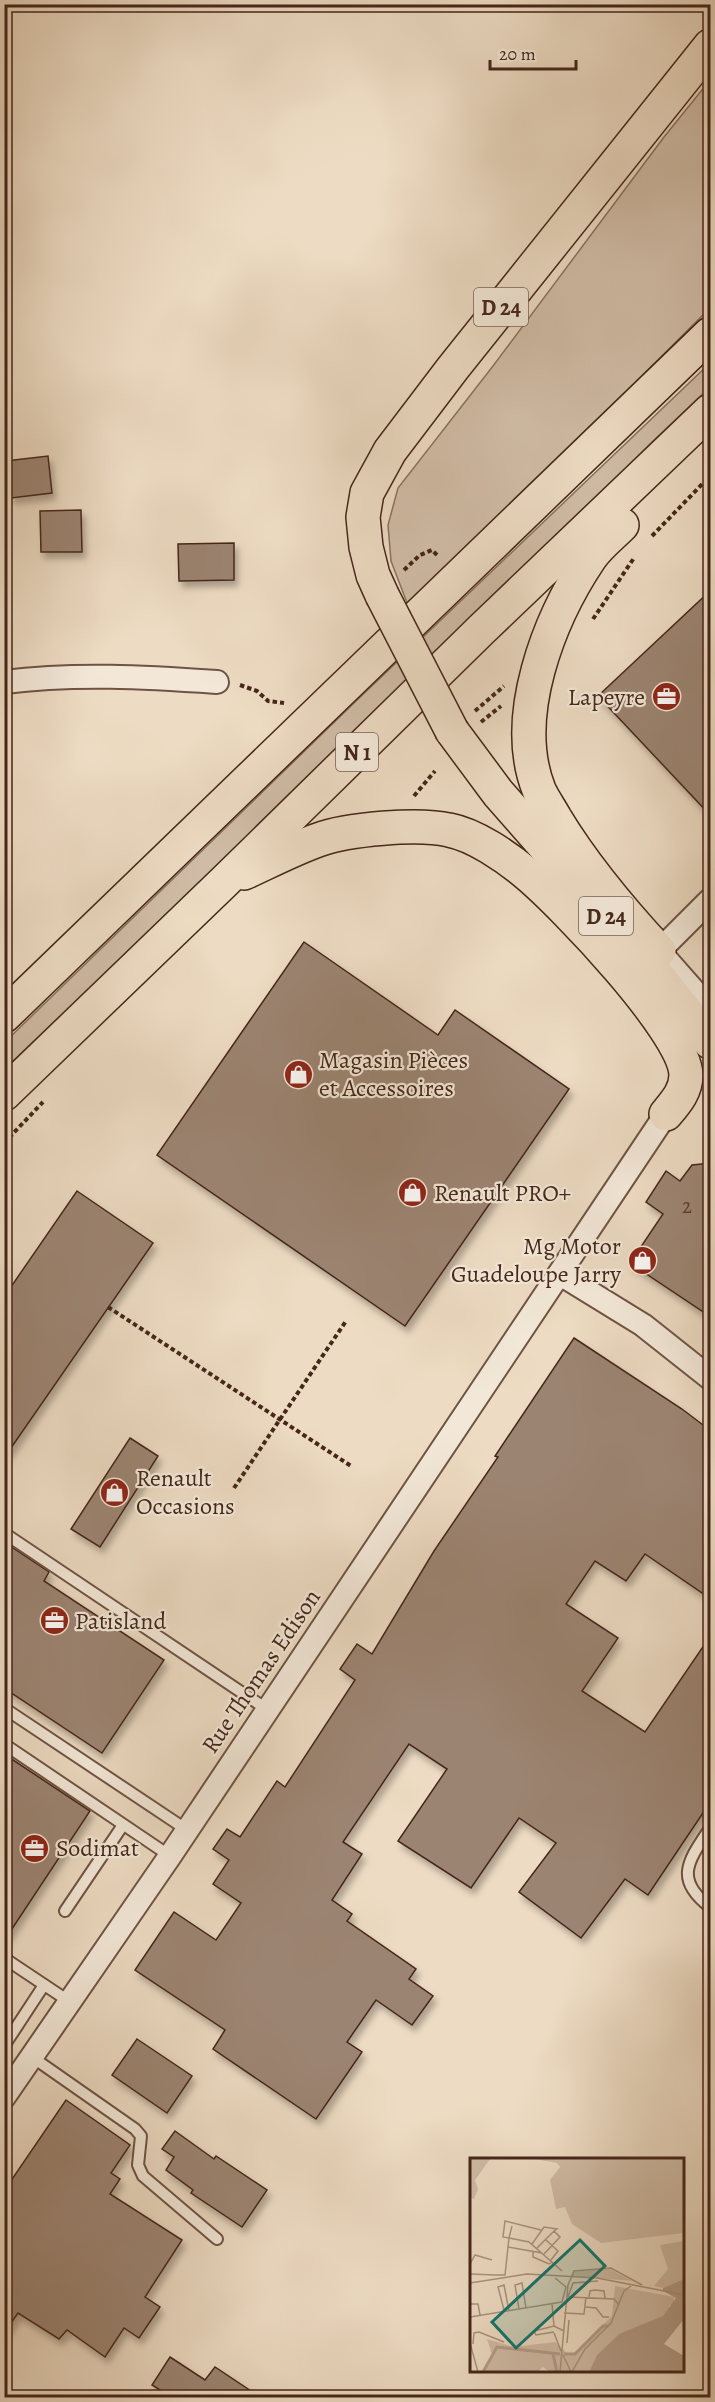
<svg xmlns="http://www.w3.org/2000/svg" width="715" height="2402" font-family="Alegreya,serif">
	<defs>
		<filter id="shadow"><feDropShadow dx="3.5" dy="6" stdDeviation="3" flood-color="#0004"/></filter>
	</defs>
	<rect width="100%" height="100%" fill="#eddbc3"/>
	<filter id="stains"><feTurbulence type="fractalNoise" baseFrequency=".00333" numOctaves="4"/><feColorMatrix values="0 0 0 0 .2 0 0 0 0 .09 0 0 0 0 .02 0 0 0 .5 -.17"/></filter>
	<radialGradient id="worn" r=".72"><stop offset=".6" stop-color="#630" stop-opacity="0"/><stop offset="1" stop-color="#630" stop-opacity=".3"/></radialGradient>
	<!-- green -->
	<g fill="#d0bca6" stroke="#8a7160" stroke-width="1.5">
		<path d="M710,80V308L409,608L391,561L388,525L398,488L493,366L664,137Z"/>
		<path d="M710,363V387L653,441L526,569L5,1069V1042L354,703Z"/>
	</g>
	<!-- building -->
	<g fill="#9c8472" stroke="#45261a" stroke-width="1.5" filter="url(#shadow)">
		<path d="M48,456L52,493L11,498L6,461Z"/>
		<path d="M81,510L82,552H41L40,511Z"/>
		<path d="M234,543V580L179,581L178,544Z"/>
		<path d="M711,590V816L598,696Z"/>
		<path d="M304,942L438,1035L455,1010L569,1089L405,1326L157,1155Z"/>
		<path d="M711,1163V1317L630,1263L663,1214L646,1202L666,1171L680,1181L692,1165Z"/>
		<path d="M77,1191L153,1243L4,1458V1297Z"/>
		<path d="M574,1338L682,1409L711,1431V1599L645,1554L626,1581L595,1561L566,1604L618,1638L582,1691L645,1732L711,1635V1801L648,1895L625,1879L581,1938L519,1892L556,1843L519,1818L471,1888L398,1841L447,1769L409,1744L343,1842L362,1854L332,1900L352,1914L347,1921L416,1969L409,1979L433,1996L412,2025L376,2000L347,2042L362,2052L316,2119L213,2049L225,2030L135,1970L174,1912L216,1940L241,1903L213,1884L229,1860L213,1849L227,1829L240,1837L277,1781L285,1787L355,1680L340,1669L357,1644L372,1654L434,1551L498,1457L495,1456Z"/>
		<path d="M130,1438L158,1456L100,1547L71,1529Z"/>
		<path d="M4,1542L49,1572L44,1581L164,1660L102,1753L4,1688Z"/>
		<path d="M4,1754L90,1811L4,1941Z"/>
		<path d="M137,2039L192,2076L167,2113L112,2075Z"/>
		<path d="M66,2100L130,2145L111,2173L120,2179L110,2194L182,2240L145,2297L160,2307L139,2338L124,2328L105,2357L67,2330L59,2339L18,2313L4,2333V2191Z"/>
		<path d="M175,2131L214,2159L216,2156L267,2190L242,2227L191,2193L193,2190L166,2170L174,2157L162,2149Z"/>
		<path d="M170,2357L205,2380L215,2367L260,2397H171L152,2385Z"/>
	</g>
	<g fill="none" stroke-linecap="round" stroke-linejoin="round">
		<defs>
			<g id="lane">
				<path d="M4,1533L268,1710"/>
				<path d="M4,1708L187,1830"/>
				<path d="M4,1744L170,1856"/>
				<path d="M710,1828C689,1860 673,1879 710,1907"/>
				<path d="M65,1911L123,1825"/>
				<path d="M4,1958L70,2002"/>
				<path d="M4,2046L44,1985"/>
				<path d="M32,2057L135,2129L141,2136L138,2165L143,2176L217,2239"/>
			</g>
			<g id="street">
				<path d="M4,682C76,673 145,677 217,682"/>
				<path d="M710,900L659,951L710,1009"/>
				<path d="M560,1274L643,1325L710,1378"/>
				<path d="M4,2097L170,1856L666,1114"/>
			</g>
			<g id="primary">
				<path d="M382,595L373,575L366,547L363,517L367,493L390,451L453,368L710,46"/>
				<path d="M452,731L498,793L649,965L710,1042"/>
			</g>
			<g id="highway">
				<path d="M622,525C612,535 598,546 590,558C549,619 510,717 539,790C543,799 550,809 555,818C584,866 621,910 659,951"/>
				<path d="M244,873C268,862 293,849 318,840C347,829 418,823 449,830C475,835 507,857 527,874C563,904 685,1031 686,1075C686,1091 676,1102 666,1114"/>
				<path d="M4,1016L710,334"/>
				<path d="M4,1094L225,881L481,630L710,411"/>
			</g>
		</defs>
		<!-- lane casing -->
		<use href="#lane" stroke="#6f5344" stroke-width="14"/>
		<!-- street casing -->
		<use href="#street" stroke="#6f5344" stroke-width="26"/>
		<!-- primary casing -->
		<use href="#primary" stroke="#45261a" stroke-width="36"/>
		<!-- highway casing -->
		<use href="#highway" stroke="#45261a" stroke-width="36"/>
		<!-- path -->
		<g stroke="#45261a" stroke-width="4" stroke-dasharray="4.5 3" stroke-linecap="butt">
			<path d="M652,536L710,476"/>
			<path d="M404,570L420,555L432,550L438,556"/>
			<path d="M593,619L634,558"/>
			<path d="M240,685L257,691L268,701L284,703"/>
			<path d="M475,711L504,686"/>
			<path d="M481,722L501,706"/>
			<path d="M414,796L435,771"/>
			<path d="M4,1143L43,1102"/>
			<path d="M108,1307L351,1466"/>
			<path d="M234,1488L346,1321"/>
		</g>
		<!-- lane -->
		<use href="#lane" stroke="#f3e8d8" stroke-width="10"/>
		<!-- street -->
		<use href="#street" stroke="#f3e8d8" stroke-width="22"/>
		<!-- primary -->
		<use href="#primary" stroke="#eddbc3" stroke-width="33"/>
		<!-- highway -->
		<use href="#highway" stroke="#eddbc3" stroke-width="33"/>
		<defs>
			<path id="primary-bridge" d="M382,595L452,731"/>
		</defs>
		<!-- primary-bridge casing -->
		<use href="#primary-bridge" stroke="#45261a" stroke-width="36" stroke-linecap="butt"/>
		<!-- primary-bridge -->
		<use href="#primary-bridge" stroke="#eddbc3" stroke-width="33"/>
	</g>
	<!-- icons -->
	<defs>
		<symbol id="office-disc" viewBox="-11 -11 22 22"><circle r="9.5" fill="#8f2418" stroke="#f3e8d8"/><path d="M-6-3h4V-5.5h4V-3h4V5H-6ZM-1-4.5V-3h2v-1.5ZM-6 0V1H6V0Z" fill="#fff"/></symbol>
		<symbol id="shop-disc" viewBox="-11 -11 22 22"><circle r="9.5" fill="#8f2418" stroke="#f3e8d8"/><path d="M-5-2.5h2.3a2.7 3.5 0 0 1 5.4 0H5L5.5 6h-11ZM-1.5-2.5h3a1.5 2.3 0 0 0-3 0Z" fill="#fff"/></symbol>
	</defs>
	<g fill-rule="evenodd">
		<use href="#office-disc" x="650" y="680" width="33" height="33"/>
		<use href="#shop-disc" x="282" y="1058" width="33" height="33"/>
		<use href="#shop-disc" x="396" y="1176" width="33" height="33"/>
		<use href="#shop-disc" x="626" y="1244" width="33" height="33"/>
		<use href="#shop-disc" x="98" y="1476" width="33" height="33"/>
		<use href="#office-disc" x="38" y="1604" width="33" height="33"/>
		<use href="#office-disc" x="18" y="1832" width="33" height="33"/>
	</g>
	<g text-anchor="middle" stroke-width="4.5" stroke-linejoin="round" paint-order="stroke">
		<!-- number labels -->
		<g font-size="21" fill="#5b3e30">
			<text x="687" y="1213">2</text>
		</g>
		<!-- shield labels -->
		<g fill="#f3e8d8" stroke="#796053" stroke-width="1.5">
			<rect x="474" y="288" width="54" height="38" rx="4.5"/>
			<rect x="336" y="733" width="42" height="38" rx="4.5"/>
			<rect x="579" y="897" width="54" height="38" rx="4.5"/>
		</g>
		<g font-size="22" font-weight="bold" fill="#45261a">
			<text x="501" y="315">D 24</text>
			<text x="357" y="760">N 1</text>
			<text x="606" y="924">D 24</text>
		</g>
		<!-- poi labels -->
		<g font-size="24" fill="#45261a" stroke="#f3e8d8" text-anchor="start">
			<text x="645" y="705" text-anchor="end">Lapeyre</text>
			<text x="319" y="1068">Magasin Pièces<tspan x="319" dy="28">et Accessoires</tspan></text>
			<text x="434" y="1201">Renault PRO+</text>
			<text x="621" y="1254" text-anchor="end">Mg Motor<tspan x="621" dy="28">Guadeloupe Jarry</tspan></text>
			<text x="136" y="1486">Renault<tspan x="136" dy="28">Occasions</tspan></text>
			<text x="75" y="1629">Patisland</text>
			<text x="56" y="1856">Sodimat</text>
		</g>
		<!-- street labels -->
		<g font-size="24" fill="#45261a" stroke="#f3e8d8">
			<text transform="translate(261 1671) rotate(-56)" y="8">Rue Thomas Edison</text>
		</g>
	</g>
	<!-- overview -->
	<g transform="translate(470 2158)">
		<rect width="214" height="214" fill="#eddbc3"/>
		<path d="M0,1H20L5,22L8,31L4,41L0,40ZM65,1H214V75L131,85L102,66L95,49L86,51L80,22L90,9L87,5ZM214,83V121L193,130L184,128L198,111L190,87ZM138,110L162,123L102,118L104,114ZM145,128L204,139V147H199V152L187,164L149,176L127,197L119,214H80L73,209L67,214H12L22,197L17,181L44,189L85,184L97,195H104L142,158Z" fill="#d0bca6"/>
		<path d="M214,121V161L194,186L214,198V214H119L127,197L149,176L193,158L206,140L193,133V130Z" fill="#b49d8a"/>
		<path fill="none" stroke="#b49d8a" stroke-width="3" d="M83,196L87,214M94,196H105L133,168H138M13,214L27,189L90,196"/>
		<path fill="none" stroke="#aa937f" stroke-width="1.5" d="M42,68L39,80L33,79L35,63L71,72M76,82L88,93L81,102M62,86L74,69L87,71L84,73L90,79L74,96M38,89L72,95M67,90L84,73M63,93V99L79,106L82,104M0,106L5,97L22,102M0,116L25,117M24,117H35L39,80L59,84L92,113M85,120L96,129L92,144M0,125L57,116L127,120L215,137M98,139L103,125L128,123M99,139L144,141L149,147M119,139L120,133L125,132L134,133L135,140M0,146H8L10,157M82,146L84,168M116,149L126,150L133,159H139M49,151L45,127L52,125L56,150M34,152L28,129L34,127L39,153M94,155L114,156L116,139M0,159L92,144M84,174L66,177L64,173L84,168L94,173M84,175L91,193M0,185L8,214M97,185L99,162M3,186L4,175L9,174L34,184M93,197L101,214M90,214L98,127L104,113L141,110L172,127M102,214L115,191L141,165L154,133L161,128"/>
		<path fill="#0f766e" fill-opacity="0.15" stroke="#0f766e" stroke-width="3" d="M110,82L135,108L46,190L22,164Z"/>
		<rect width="214" height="214" fill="none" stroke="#45261a" stroke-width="3"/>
	</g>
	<!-- margin -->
	<rect width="715" height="2402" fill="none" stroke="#eddbc3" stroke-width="24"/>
	<rect x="6" y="6" width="703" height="2390" fill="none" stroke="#45261a" stroke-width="3"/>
	<rect x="12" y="12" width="691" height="2378" fill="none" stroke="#45261a" stroke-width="1.5"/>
	<!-- scale -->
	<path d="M490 60v9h86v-9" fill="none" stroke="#45261a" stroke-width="3"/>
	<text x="499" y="60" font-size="18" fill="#45261a" stroke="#f3e8d8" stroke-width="4.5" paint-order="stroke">20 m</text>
	<rect width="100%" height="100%" filter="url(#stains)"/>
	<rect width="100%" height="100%" fill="url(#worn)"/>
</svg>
